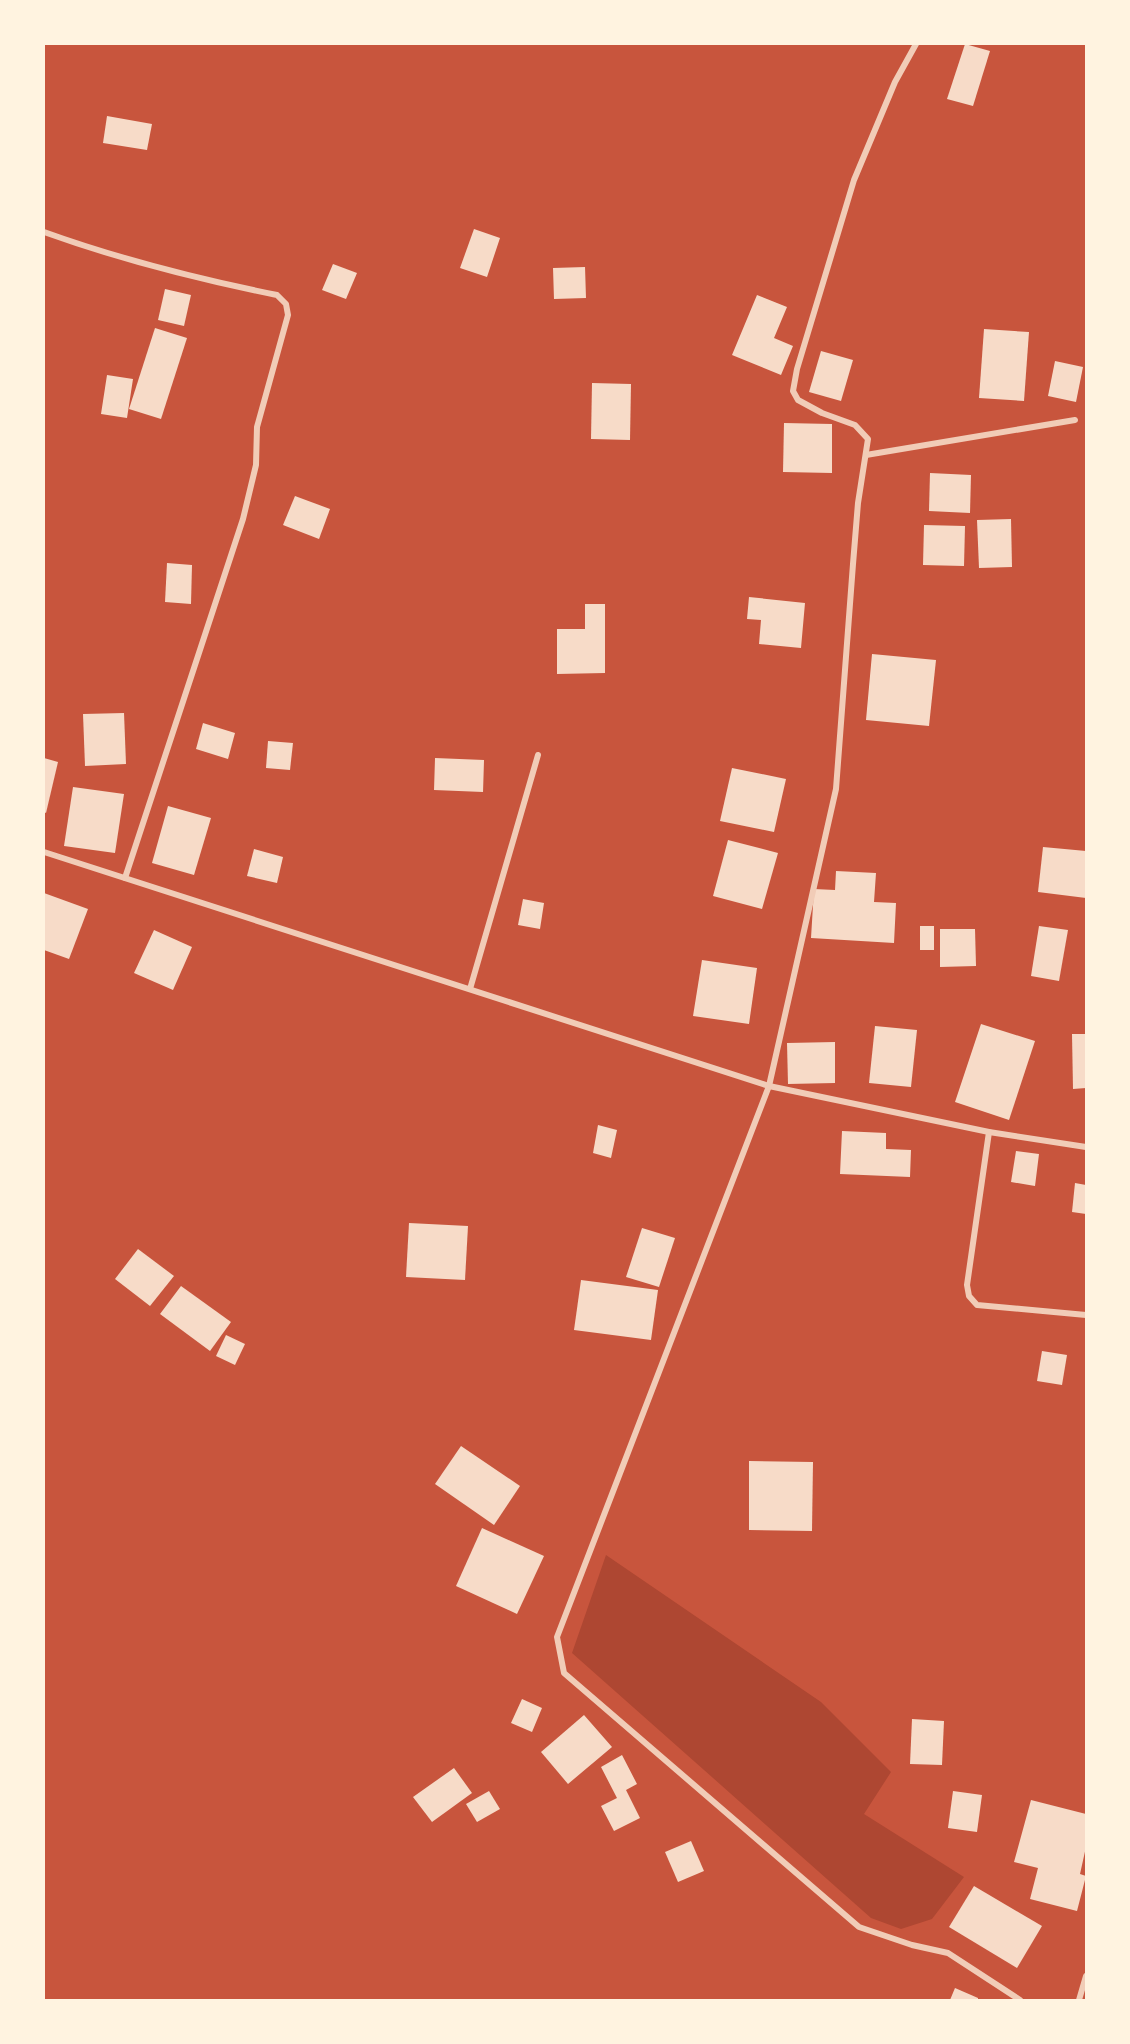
<svg xmlns="http://www.w3.org/2000/svg" width="1130" height="2044" font-family="Rubik,sans-serif">
	<rect width="100%" height="100%" fill="#c8553d"/>
	<!-- green -->
	<path fill="#ae4732" d="M606,1555L821,1702L891,1772L864,1814L964,1877L932,1919L901,1929L871,1918L572,1653Z"/>
	<!-- building -->
	<g fill="#f7dbc8">
		<path d="M965,44L990,51L973,106L947,99Z"/>
		<path d="M107,116L152,124L147,150L103,143Z"/>
		<path d="M474,229L500,238L487,277L460,268Z"/>
		<path d="M333,264L357,273L346,299L322,290Z"/>
		<path d="M585,267L586,298L554,299L553,268Z"/>
		<path d="M165,289L191,295L184,326L158,320Z"/>
		<path d="M757,295L787,307L774,338L793,346L781,375L732,355Z"/>
		<path d="M155,328L187,338L161,419L129,409Z"/>
		<path d="M984,329L1029,332L1024,401L979,398Z"/>
		<path d="M821,351L853,360L841,401L809,392Z"/>
		<path d="M1055,361L1083,367L1076,402L1048,396Z"/>
		<path d="M107,375L133,379L127,418L101,414Z"/>
		<path d="M592,383L631,384L630,440L591,439Z"/>
		<path d="M784,423L832,424V473L783,472Z"/>
		<path d="M930,473L971,475L970,513L929,511Z"/>
		<path d="M295,496L330,509L319,539L283,525Z"/>
		<path d="M1011,519L1012,567L979,568L977,520Z"/>
		<path d="M924,525L965,526L964,566L923,565Z"/>
		<path d="M167,563L192,565L191,604L165,602Z"/>
		<path d="M749,597L805,603L801,648L759,644L761,620L747,619Z"/>
		<path d="M585,604H605V673L557,674V629H585Z"/>
		<path d="M872,654L936,660L929,726L866,720Z"/>
		<path d="M124,713L126,764L85,766L83,714Z"/>
		<path d="M203,723L235,733L228,759L196,749Z"/>
		<path d="M268,741L293,743L290,770L266,768Z"/>
		<path d="M44,758L58,762L46,813L44,812Z"/>
		<path d="M435,758L484,760L483,792L434,790Z"/>
		<path d="M732,768L786,779L774,832L720,821Z"/>
		<path d="M73,787L124,794L115,853L64,846Z"/>
		<path d="M168,806L211,818L194,875L152,863Z"/>
		<path d="M728,840L778,853L762,909L713,896Z"/>
		<path d="M1043,847L1086,851V898L1038,892Z"/>
		<path d="M254,849L283,857L277,883L247,876Z"/>
		<path d="M836,871L876,873L874,902L896,903L894,943L811,938L814,889L835,890Z"/>
		<path d="M44,893L88,909L69,959L44,950Z"/>
		<path d="M523,899L544,903L540,929L518,925Z"/>
		<rect x="920" y="926" width="14" height="24"/>
		<path d="M1039,926L1068,930L1059,981L1031,976Z"/>
		<path d="M940,929H975L976,966L940,967Z"/>
		<path d="M154,930L192,947L173,990L134,973Z"/>
		<path d="M702,960L757,968L749,1024L693,1016Z"/>
		<path d="M981,1024L1035,1041L1009,1120L955,1102Z"/>
		<path d="M875,1026L917,1030L911,1087L869,1083Z"/>
		<path d="M1072,1034H1086V1088L1073,1089Z"/>
		<path d="M835,1042V1083L788,1084L787,1043Z"/>
		<path d="M598,1125L617,1130L611,1158L593,1153Z"/>
		<path d="M842,1131L886,1133V1149L911,1150L910,1177L840,1174Z"/>
		<path d="M1016,1151L1039,1154L1035,1186L1011,1182Z"/>
		<path d="M1075,1183L1086,1185V1214L1072,1212Z"/>
		<path d="M409,1223L468,1226L465,1280L406,1277Z"/>
		<path d="M642,1228L675,1238L659,1287L626,1277Z"/>
		<path d="M138,1249L174,1276L150,1306L115,1279Z"/>
		<path d="M581,1280L658,1290L651,1340L574,1330Z"/>
		<path d="M181,1286L231,1322L210,1351L160,1314Z"/>
		<path d="M226,1335L245,1344L235,1365L216,1356Z"/>
		<path d="M1042,1351L1067,1355L1062,1385L1037,1381Z"/>
		<path d="M461,1446L520,1486L494,1525L435,1484Z"/>
		<path d="M749,1461L813,1462L812,1531L749,1530Z"/>
		<path d="M482,1528L544,1556L517,1614L456,1586Z"/>
		<path d="M522,1699L542,1708L532,1732L511,1723Z"/>
		<path d="M584,1715L612,1747L568,1784L541,1752Z"/>
		<path d="M912,1719L944,1721L942,1765L910,1764Z"/>
		<path d="M622,1755L637,1784L626,1790L640,1818L614,1831L601,1806L617,1798L601,1767Z"/>
		<path d="M454,1768L472,1793L432,1822L413,1797Z"/>
		<path d="M489,1791L500,1809L477,1822L466,1804Z"/>
		<path d="M953,1791L982,1795L977,1832L948,1828Z"/>
		<path d="M1031,1800L1086,1814V1847L1080,1874L1086,1876L1077,1911L1030,1899L1038,1868L1014,1862Z"/>
		<path d="M691,1841L704,1871L678,1882L665,1852Z"/>
		<path d="M974,1886L1042,1926L1017,1968L949,1927Z"/>
		<path d="M955,1988L978,1998V2000H950Z"/>
	</g>
	<g fill="none" stroke-linecap="round" stroke-linejoin="round">
		<!-- minor -->
		<g stroke="#f1ccb7" stroke-width="6">
			<path d="M916,44L895,82L854,180L797,369L793,391L798,400L822,413L855,425L868,439L858,503L853,564L836,789L769,1086L557,1637L564,1673L859,1927L912,1945L948,1953L1020,2000"/>
			<path d="M44,232C119,259 198,279 277,295L286,304L288,315L257,427L256,465L243,519L125,878"/>
			<path d="M866,455L1075,420"/>
			<path d="M44,852L769,1086L989,1132L1086,1147"/>
			<path d="M470,989L538,755"/>
			<path d="M989,1132L967,1285L969,1296L977,1305L1086,1315"/>
			<path d="M1079,2000L1086,1976"/>
		</g>
	</g>
	<!-- border -->
	<rect width="1130" height="2044" fill="none" stroke="#fff3e0" stroke-width="90"/>
</svg>
